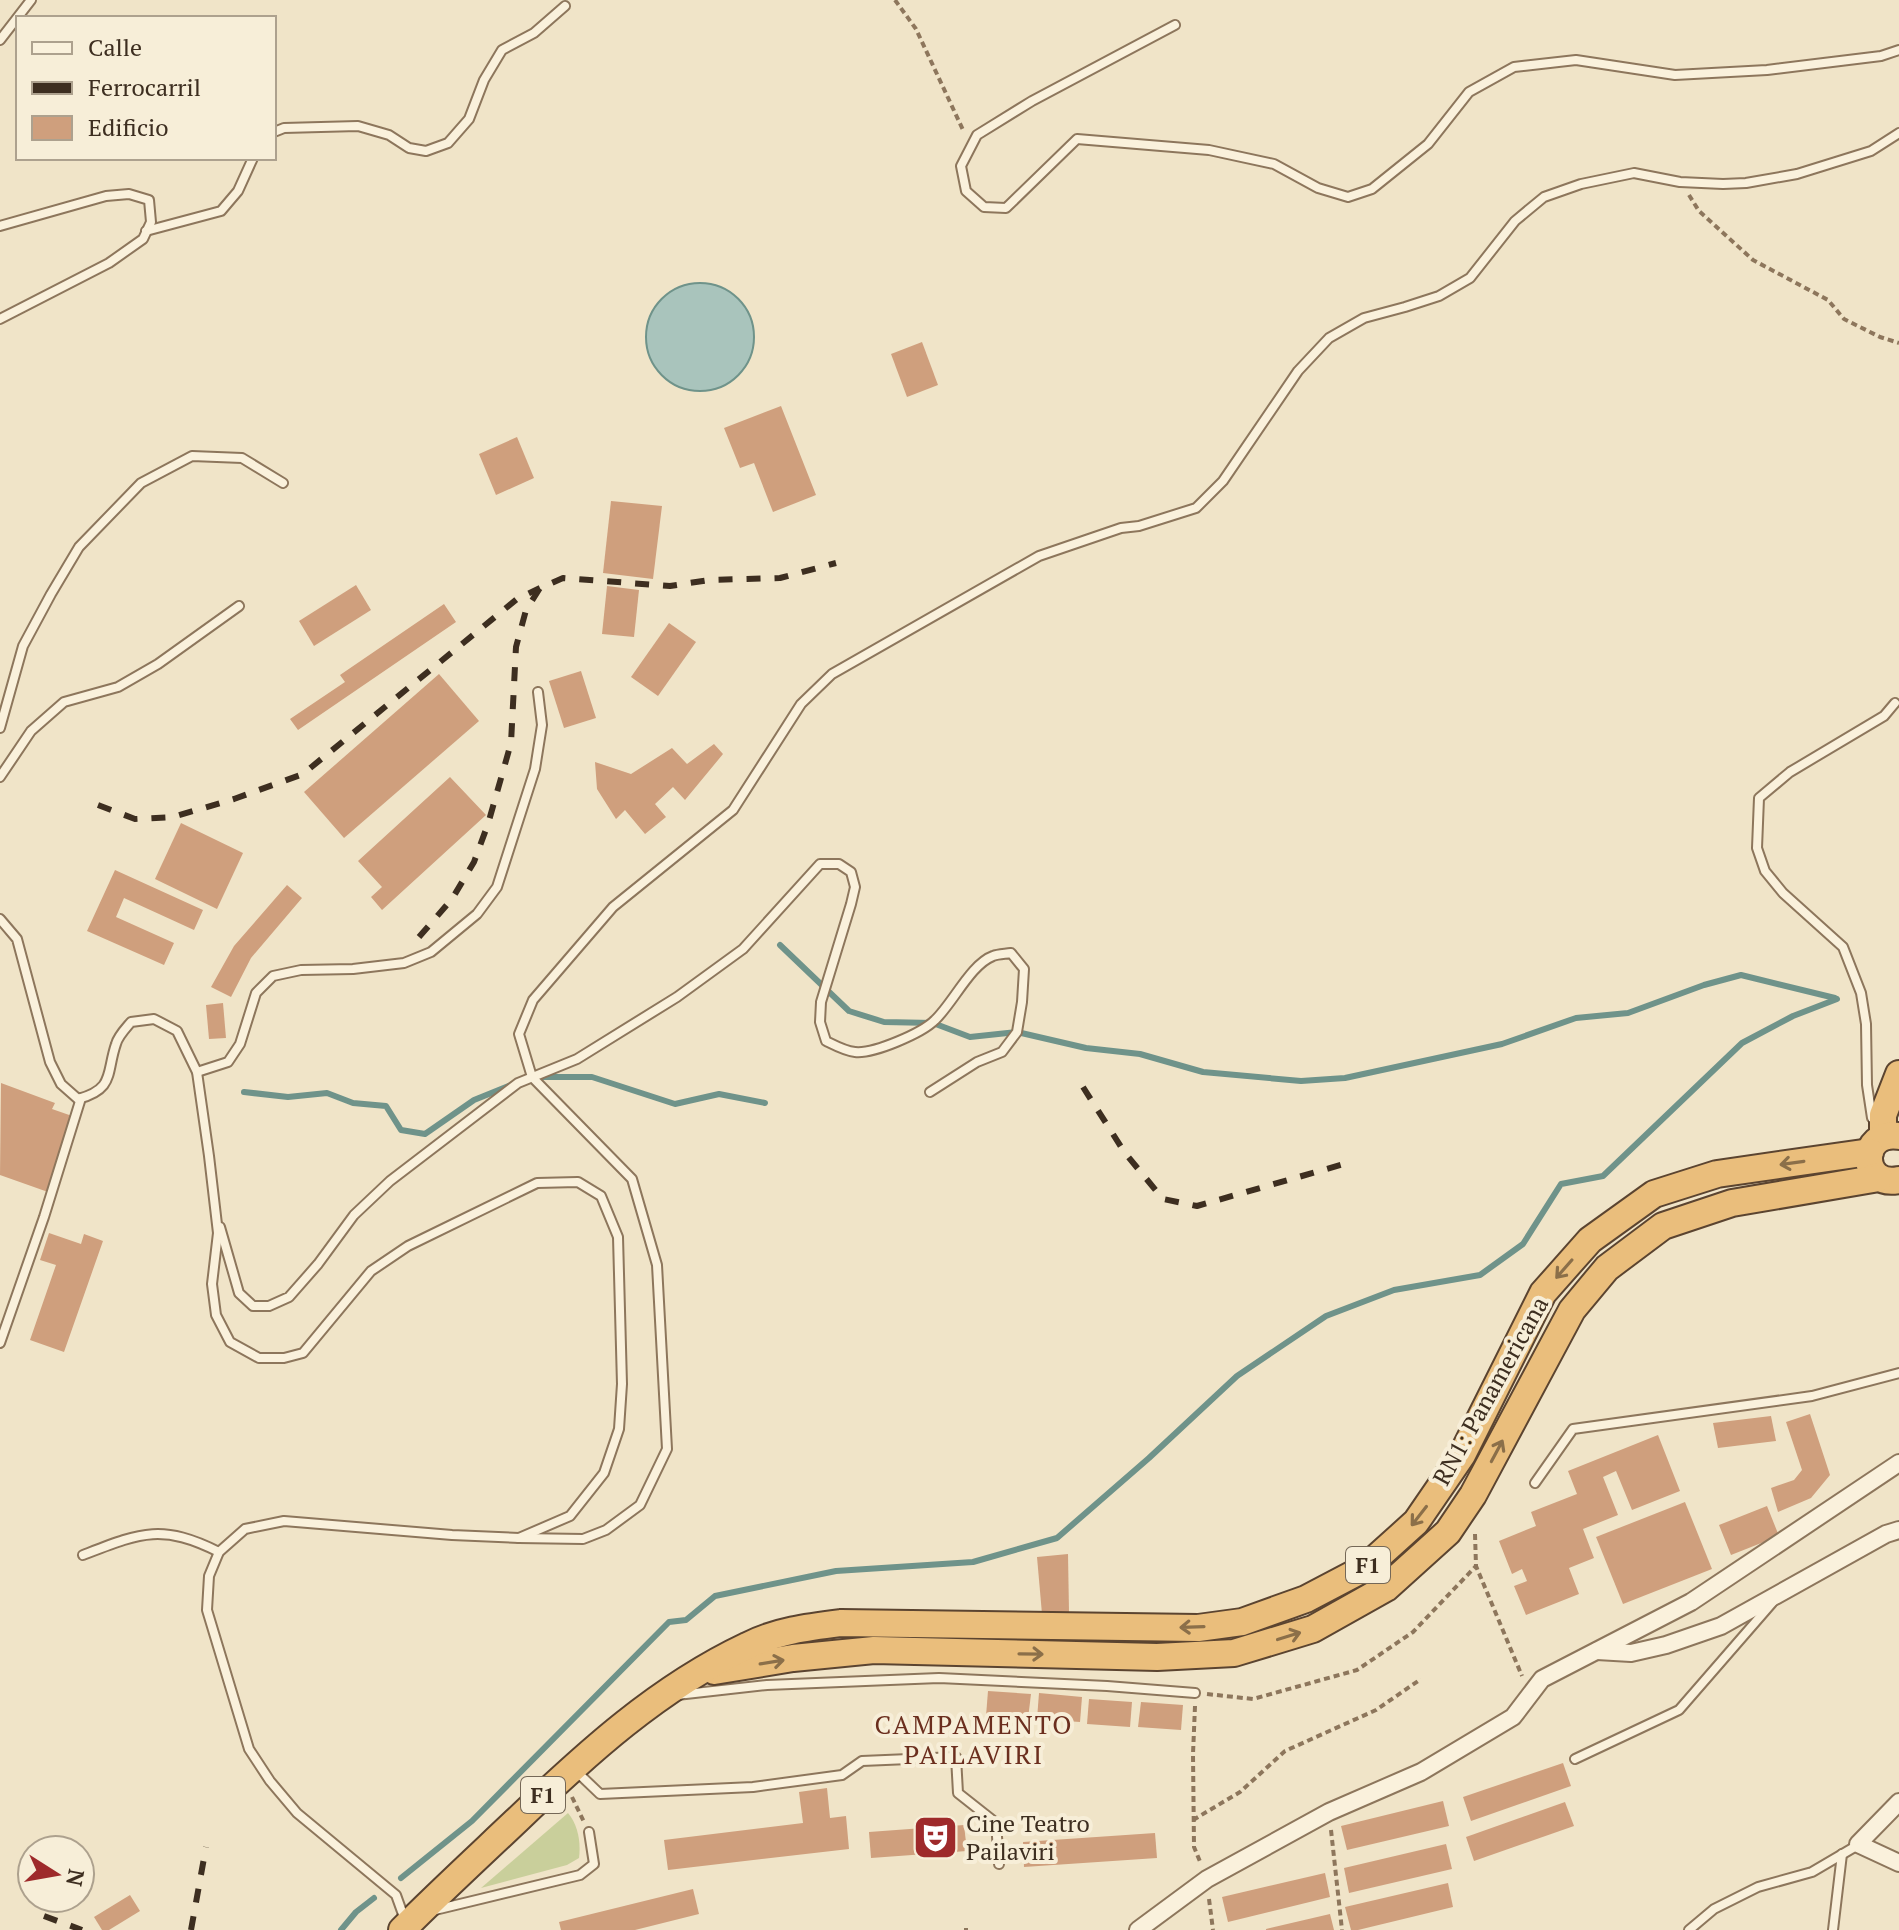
<svg xmlns="http://www.w3.org/2000/svg" width="1899" height="1930" font-family="'PT Serif',serif">
	<rect width="100%" height="100%" fill="#f0e4c8"/>
	<!-- green -->
	<path fill="#c9cf9b" d="M568,1813C578,1825 581,1842 579,1858L567,1865L481,1888Z"/>
	<!-- water -->
	<circle fill="#a9c4bc" stroke="#6f938a" stroke-width="2" cx="700" cy="337" r="54"/>
	<g fill="none" stroke-linecap="round" stroke-linejoin="round">
		<!-- stream -->
		<g stroke="#6f938a" stroke-width="6">
			<path d="M780,945L849,1011L884,1022L933,1023L970,1037L1017,1032L1086,1048L1140,1054L1203,1072L1301,1081L1345,1078L1502,1044L1576,1018L1628,1013L1704,985L1741,975L1835,998"/>
			<path d="M537,1077H592L675,1104L719,1094L765,1103"/>
			<path d="M244,1092L288,1097L327,1093L353,1103L386,1106L401,1130L425,1134L474,1100L511,1085"/>
			<path d="M401,1878L472,1821L669,1622L686,1620L715,1596L836,1571L973,1562L1057,1538L1149,1458L1237,1376L1326,1316L1394,1290L1480,1275L1523,1244L1561,1184L1603,1176L1742,1043L1793,1016L1837,999"/>
			<path d="M341,1930L356,1912L374,1898"/>
		</g>
	</g>
	<!-- building -->
	<g fill="#cf9f7d">
		<path d="M922,342L938,385L907,397L891,354Z"/>
		<path d="M781,406L816,495L773,512L754,463L740,468L724,428Z"/>
		<path d="M517,437L534,478L496,495L479,454Z"/>
		<path d="M611,501L662,506L653,579L603,573Z"/>
		<path d="M356,585L371,610L314,646L299,621Z"/>
		<path d="M607,586L639,590L634,637L602,634Z"/>
		<path d="M444,604L456,622L298,730L290,719L345,682L340,675Z"/>
		<path d="M669,623L696,642L658,696L631,677Z"/>
		<path d="M581,671L596,718L564,728L549,681Z"/>
		<path d="M439,674L479,721L344,838L304,792Z"/>
		<path d="M714,744L723,754L685,800L673,787L655,804L666,817L645,834L625,810L616,819L597,789L595,762L631,774L672,748L687,764Z"/>
		<path d="M450,777L486,815L382,910L371,897L382,887L358,861Z"/>
		<path d="M181,823L243,853L217,909L155,879Z"/>
		<path d="M115,870L203,910L194,930L124,898L116,917L174,943L164,965L87,931Z"/>
		<path d="M287,885L302,898L251,958L231,997L211,987L234,946Z"/>
		<path d="M223,1003L226,1038L209,1039L206,1005Z"/>
		<path d="M1,1083L55,1103L52,1109L75,1117L48,1192L0,1175Z"/>
		<path d="M49,1233L81,1244L84,1234L103,1241L64,1352L30,1340L56,1265L40,1260Z"/>
		<path d="M1810,1414L1830,1475L1811,1498L1778,1512L1771,1488L1794,1480L1802,1470L1786,1422Z"/>
		<path d="M1771,1416L1776,1441L1718,1448L1713,1423Z"/>
		<path d="M1658,1435L1680,1491L1632,1510L1616,1471L1603,1477L1618,1515L1583,1529L1594,1558L1569,1568L1579,1594L1526,1615L1514,1586L1527,1581L1522,1569L1512,1574L1499,1541L1536,1526L1531,1512L1577,1494L1568,1471Z"/>
		<path d="M1685,1502L1712,1569L1623,1604L1596,1537Z"/>
		<path d="M1767,1506L1779,1536L1731,1555L1719,1525Z"/>
		<path d="M1068,1554L1069,1612L1042,1614L1037,1557Z"/>
		<path d="M988,1691L1031,1694L1028,1719L986,1716Z"/>
		<path d="M1039,1693L1082,1697L1080,1722L1037,1719Z"/>
		<path d="M1089,1699L1132,1702L1130,1727L1087,1724Z"/>
		<path d="M1141,1702L1183,1705L1181,1730L1138,1727Z"/>
		<path d="M1563,1763L1571,1786L1471,1821L1463,1797Z"/>
		<path d="M827,1788L830,1818L846,1816L849,1849L668,1870L664,1840L803,1823L799,1792Z"/>
		<path d="M1443,1801L1449,1826L1347,1850L1341,1826Z"/>
		<path d="M1565,1802L1574,1826L1474,1861L1466,1837Z"/>
		<path d="M964,1825L967,1851L871,1858L869,1832Z"/>
		<path d="M1155,1833L1157,1858L1024,1867L1023,1842Z"/>
		<path d="M1446,1844L1452,1869L1349,1893L1344,1868Z"/>
		<path d="M1325,1873L1330,1897L1228,1922L1222,1897Z"/>
		<path d="M1448,1883L1453,1907L1358,1930H1351L1345,1907Z"/>
		<path d="M693,1889L699,1914L635,1930H561L559,1922Z"/>
		<path d="M130,1895L140,1911L109,1930H102L94,1917Z"/>
		<path d="M1330,1914L1334,1930H1266V1929Z"/>
	</g>
	<g fill="none" stroke-linecap="round" stroke-linejoin="round">
		<defs>
			<g id="service">
				<path d="M1175,25L1032,101L977,135L961,166L966,191L984,207L1006,208L1077,139L1209,150L1274,164L1318,188L1348,197L1372,189L1428,144L1469,92L1514,67L1576,60L1675,75L1767,70L1881,56L1899,50"/>
				<path d="M0,40L31,0"/>
				<path d="M274,132L284,128L358,126L389,135L409,148L426,151L448,143L469,119L484,80L502,50L534,33L565,6"/>
				<path d="M0,226L106,196L129,194L149,200L151,222L143,239L109,263L0,319"/>
				<path d="M146,231L221,211L238,191L253,158"/>
				<path d="M0,728L23,646L51,594L79,547L141,483L192,456L242,458L283,483"/>
				<path d="M0,777L31,731L64,702L118,687L158,664L239,606"/>
				<path d="M0,919L17,939L50,1062L61,1084L78,1099C115,1089 106,1073 116,1044C118,1036 126,1028 131,1022L154,1019L177,1031L197,1072L209,1156L218,1233L212,1284L216,1315L230,1342L259,1358H284L303,1353L371,1271L408,1246L537,1183L578,1182L601,1196L618,1237L622,1384L619,1429L604,1473L570,1516L519,1538L452,1535L284,1521L245,1529L219,1552L209,1576L207,1610L249,1749L270,1781L297,1813L396,1895L405,1920"/>
				<path d="M197,1072L228,1062L240,1044L256,993L273,976L301,970L353,969L404,963L431,952L477,914L497,887L535,769L542,725L538,692"/>
				<path d="M1872,1118L1867,1085L1866,1024L1861,993L1843,947L1783,893L1765,871L1757,848L1759,798L1790,772L1884,716L1895,703"/>
				<path d="M220,1227L239,1293L253,1306H269L289,1297L318,1264L354,1215L390,1181L518,1083L577,1059L677,997L743,949L820,864H839L851,872L855,887L851,904L821,1002L820,1022L826,1041C836,1046 845,1051 855,1052C874,1054 922,1033 935,1020C953,1003 971,964 993,956C998,954 1005,954 1011,953L1024,969L1022,1002L1017,1032L1002,1052L977,1062L930,1092"/>
				<path d="M0,1343L44,1217L81,1098"/>
				<path d="M1535,1483L1573,1429L1812,1396L1899,1373"/>
				<path d="M519,1538L583,1539L606,1530L640,1505L667,1449L657,1265L632,1179L532,1077L519,1034L533,1000L613,907L733,810L801,704L832,674L1039,556L1121,528L1139,526L1196,508L1223,481L1298,371L1329,338L1364,318L1405,307L1439,296L1470,278L1515,221L1544,197L1581,184L1634,173L1680,182L1723,184L1746,183L1797,174L1871,151L1899,133"/>
				<path d="M83,1555C140,1533 161,1523 219,1552"/>
				<path d="M677,1695L767,1685L939,1678L1107,1686L1195,1693"/>
				<path d="M1575,1759L1679,1710L1772,1603"/>
				<path d="M576,1771L600,1794L753,1787L842,1775L862,1761L956,1757L958,1793L996,1823L999,1864"/>
				<path d="M435,1910L580,1875L594,1864L589,1832"/>
				<path d="M1689,1930L1714,1909L1758,1887L1812,1872L1858,1845"/>
				<path d="M1833,1930L1842,1854"/>
			</g>
			<g id="minor">
				<path d="M1597,1651L1631,1653L1666,1645L1721,1626L1886,1534L1899,1530"/>
				<path d="M1899,1802L1858,1844L1899,1863"/>
				<path d="M1138,1930L1207,1879L1329,1812L1421,1772L1513,1717L1542,1679L1691,1602L1899,1463"/>
			</g>
			<g id="trunk">
				<path d="M1883,1136V1115L1899,1074"/>
				<path d="M1899,1136C1858,1130 1860,1188 1899,1180"/>
				<path d="M714,1671L793,1658L874,1650L1157,1657L1234,1653L1313,1629L1386,1588L1448,1532L1473,1495L1572,1310L1607,1268L1663,1226L1732,1203L1879,1178"/>
				<path d="M402,1930C439,1893 478,1857 516,1821C586,1754 658,1688 747,1646C776,1631 809,1627 841,1623L1198,1628L1242,1622L1306,1599L1365,1568L1416,1522L1462,1455L1543,1293L1590,1240L1654,1194L1717,1174L1870,1152"/>
			</g>
		</defs>
		<!-- service casing -->
		<use href="#service" stroke="#8d765c" stroke-width="12"/>
		<!-- minor casing -->
		<use href="#minor" stroke="#8d765c" stroke-width="20"/>
		<!-- trunk casing -->
		<use href="#trunk" stroke="#5b4430" stroke-width="30"/>
		<!-- path -->
		<g stroke="#8d765c" stroke-width="4" stroke-dasharray="6 4" stroke-linecap="butt">
			<path d="M895,0L916,29L963,130"/>
			<path d="M1689,195L1699,211L1753,260L1828,300L1844,319L1880,337L1899,343"/>
			<path d="M1475,1534L1476,1566L1522,1676"/>
			<path d="M1207,1694L1253,1699L1357,1670L1413,1632L1476,1566"/>
			<path d="M1195,1706L1193,1754L1194,1847L1201,1864"/>
			<path d="M572,1797L584,1822"/>
			<path d="M1193,1820L1240,1792L1285,1751L1376,1710L1421,1679"/>
			<path d="M1331,1830L1342,1930"/>
			<path d="M1209,1899L1213,1930"/>
			<path d="M966,1930V1928"/>
		</g>
		<!-- service -->
		<use href="#service" stroke="#faf1dc" stroke-width="8"/>
		<!-- minor -->
		<use href="#minor" stroke="#faf1dc" stroke-width="16"/>
		<!-- trunk -->
		<use href="#trunk" stroke="#eabe7c" stroke-width="26"/>
		<!-- rail -->
		<g stroke="#3d2e20" stroke-width="6" stroke-dasharray="14 14" stroke-linecap="butt">
			<path d="M98,805L135,819L173,817L234,799L303,774L517,599L540,588"/>
			<path d="M419,937L452,899L474,862L488,824L511,743L516,647L526,610L540,588L563,578L670,586L709,580L780,578L836,563"/>
			<path d="M1083,1087L1125,1153L1163,1199L1197,1206L1344,1164"/>
			<path d="M44,1916L82,1930"/>
			<path d="M191,1930L206,1847"/>
		</g>
	</g>
	<!-- one-way arrows -->
	<defs><path id="oneway-shaft" d="M-6 0H5M1.5-3L5.5 0L1.5 3" fill="none" stroke-width="1.6" stroke-linecap="round" stroke-linejoin="round" transform="scale(2)"/></defs>
	<g stroke="#8b6f49">
		<use href="#oneway-shaft" transform="translate(1792 1163) rotate(172)"/>
		<use href="#oneway-shaft" transform="translate(1564 1269) rotate(131)"/>
		<use href="#oneway-shaft" transform="translate(1497 1451) rotate(-62)"/>
		<use href="#oneway-shaft" transform="translate(1419 1516) rotate(128)"/>
		<use href="#oneway-shaft" transform="translate(1192 1627) rotate(178)"/>
		<use href="#oneway-shaft" transform="translate(1289 1636) rotate(-17)"/>
		<use href="#oneway-shaft" transform="translate(1031 1654) rotate(1)"/>
		<use href="#oneway-shaft" transform="translate(772 1662) rotate(-9)"/>
	</g>
	<!-- icons -->
	<defs>
		<symbol id="theatre-square" viewBox="-11 -11 22 22"><rect x="-9" y="-9" width="18" height="18" rx="4" fill="#9e2a2b" stroke="#f7eed8"/><path d="M-5-5.5Q0-4 5-5.5V0Q5 5 0 6Q-5 5-5 0ZM-3.3-2.5H-1v1.5H-3.3ZM1-2.5H3.3v1.5H1ZM-2.8 1Q0 5.5 2.8 1Z" fill="#fff"/></symbol>
	</defs>
	<g fill-rule="evenodd">
		<use href="#theatre-square" x="910" y="1812" width="51" height="51"/>
	</g>
	<g text-anchor="middle" stroke-width="8" stroke-linejoin="round" paint-order="stroke">
		<!-- shield labels -->
		<g fill="#f7eed8" stroke="#756857" stroke-width="2">
			<rect x="1346" y="1547" width="44" height="36" rx="6"/>
			<rect x="521" y="1777" width="44" height="36" rx="6"/>
		</g>
		<g font-size="22" font-weight="bold" fill="#3d2e20">
			<text x="1368" y="1573">F1</text>
			<text x="543" y="1803">F1</text>
		</g>
		<!-- street labels -->
		<g font-size="24" fill="#3d2e20" stroke="#f7eed8">
			<text transform="translate(1491 1391) rotate(-61)" y="8">RN1: Panamericana</text>
		</g>
		<!-- poi labels -->
		<g font-size="24" fill="#3d2e20" stroke="#f7eed8" text-anchor="start">
			<text x="966" y="1832">Cine Teatro<tspan x="966" dy="28">Pailaviri</tspan></text>
		</g>
		<!-- neighbourhood labels -->
		<g font-size="26" letter-spacing="2" fill="#6b2e1e" stroke="#f7eed8">
			<text x="974" y="1734">CAMPAMENTO<tspan x="974" dy="30">PAILAVIRI</tspan></text>
		</g>
	</g>
	<!-- legend -->
	<rect x="16" y="16" width="260" height="144" fill="#f7eed8" stroke="#ada18e" stroke-width="2"/>
	<rect x="32" y="42" width="40" height="12" fill="#faf1dc" stroke="#ada18e" stroke-width="2"/>
	<text x="88" y="56" font-size="24" fill="#3d2e20">Calle</text>
	<rect x="32" y="82" width="40" height="12" fill="#3d2e20" stroke="#ada18e" stroke-width="2"/>
	<text x="88" y="96" font-size="24" fill="#3d2e20">Ferrocarril</text>
	<rect x="32" y="116" width="40" height="24" fill="#cf9f7d" stroke="#ada18e" stroke-width="2"/>
	<text x="88" y="136" font-size="24" fill="#3d2e20">Edificio</text>
	<!-- north arrow -->
	<g transform="translate(56 1874) rotate(101)"><circle r="38" fill="#f7eed8" stroke="#ada18e" stroke-width="2"/>
	<path d="M0-6L14 30L0 20L-14 30Z" fill="#9e2a2b"/>
	<text y="-12" font-size="22" font-weight="bold" text-anchor="middle" fill="#3d2e20">N</text>
	</g>
</svg>
